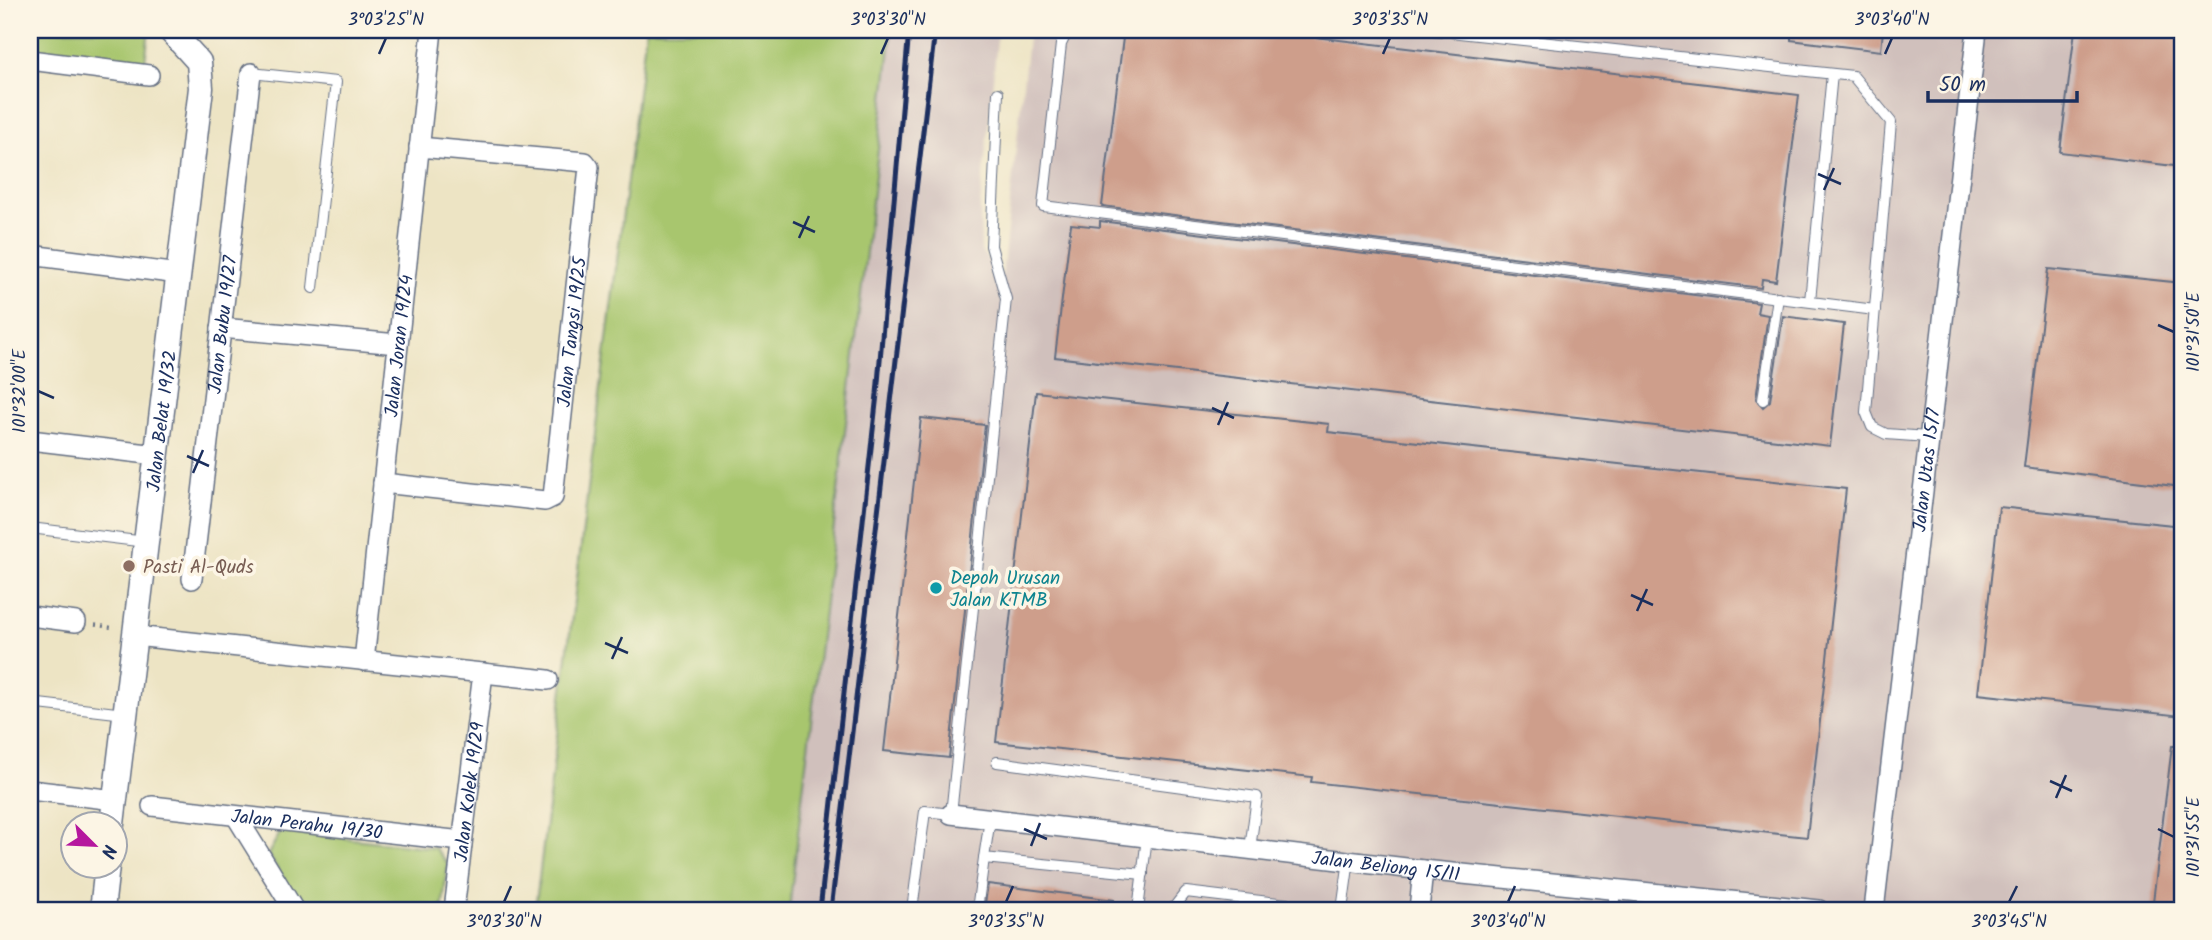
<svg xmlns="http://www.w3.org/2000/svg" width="2212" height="940" font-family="Kalam,sans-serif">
	<rect width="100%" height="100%" fill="#fcf5e5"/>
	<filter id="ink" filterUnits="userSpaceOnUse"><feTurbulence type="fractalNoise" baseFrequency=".0143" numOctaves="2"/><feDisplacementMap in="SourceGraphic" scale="14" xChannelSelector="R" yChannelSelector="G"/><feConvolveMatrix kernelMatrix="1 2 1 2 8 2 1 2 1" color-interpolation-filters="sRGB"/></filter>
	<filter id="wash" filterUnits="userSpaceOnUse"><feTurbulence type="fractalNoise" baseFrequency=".00686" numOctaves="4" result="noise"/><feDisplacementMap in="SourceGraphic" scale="28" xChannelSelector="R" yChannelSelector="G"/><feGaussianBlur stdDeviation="1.57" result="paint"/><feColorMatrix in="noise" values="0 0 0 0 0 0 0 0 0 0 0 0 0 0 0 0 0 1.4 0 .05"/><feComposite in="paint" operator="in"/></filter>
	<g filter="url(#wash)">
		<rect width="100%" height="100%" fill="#ede4c4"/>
		<!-- industrial -->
		<path fill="#d0c0bc" d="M892,30H998L980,207L981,251L1002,276L1029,30H2182V910H789Z"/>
		<!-- green -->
		<g fill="#a8c66e" stroke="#627a66" stroke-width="2">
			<path d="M30,30H149L144,70L30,56Z"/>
			<path d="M646,30H892L789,910H535Z"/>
			<path d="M281,831L435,848L448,864L442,910H303L268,854Z"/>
		</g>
		<g id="blocks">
			<!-- building -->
			<g fill="#ce9e8b">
				<path d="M1124,30H1255L1799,95L1776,281L1762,279L1761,288L1102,206Z"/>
				<path d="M1791,30H1883L1881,51L1791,40Z"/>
				<path d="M2075,30H2146L2182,34V167L2060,152Z"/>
				<path d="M1100,221L1759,303L1757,313L1768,315L1756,399L1763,407L1770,401L1783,316L1844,324L1830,446L1055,357L1071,224L1100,227Z"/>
				<path d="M2048,269L2182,283V487L2024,467Z"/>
				<path d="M1036,392L1329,424L1328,432L1846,489L1807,837L1311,782L1312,777L996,742Z"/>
				<path d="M921,418L985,425L949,758L884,751Z"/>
				<path d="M1999,507L2182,526V716L1978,694Z"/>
				<path d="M2172,746H2182V910H2152Z"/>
				<path d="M988,884L1114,900V910H984Z"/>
			</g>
		</g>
	</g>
	<g filter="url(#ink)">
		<use href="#blocks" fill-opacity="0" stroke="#646e82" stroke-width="2"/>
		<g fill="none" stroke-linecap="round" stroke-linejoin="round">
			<defs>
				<g id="service">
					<path d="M1068,30L1061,44L1043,206L1875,310"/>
					<path d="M1432,30L1853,76L1891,122L1866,412L1872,427L1886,434L1928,437"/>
					<path d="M251,73L336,82L313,288"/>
					<path d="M1810,301L1832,74"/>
					<path d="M1763,400L1778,297"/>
					<path d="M30,528L146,542"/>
					<path d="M30,703L125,714"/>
					<path d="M997,762L1257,797L1250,849"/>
					<path d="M990,819L984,858L1143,874"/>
					<path d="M912,910L925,811L951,814L1006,299L991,246L998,93"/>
					<path d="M977,910L984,858"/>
					<path d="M1138,910L1147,837"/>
					<path d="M1172,910L1186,892L1337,910"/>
					<path d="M1342,910L1349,860"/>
					<path d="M1613,910L1615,890"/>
				</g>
				<g id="minor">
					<path d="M30,60L149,75"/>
					<path d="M30,255L179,274"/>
					<path d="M221,328L398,344"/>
					<path d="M30,440L157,455"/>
					<path id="s1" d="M383,483L545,501L553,497L589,167L585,162L419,147"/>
					<path id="s2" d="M192,579L251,73"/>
					<path d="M30,616L76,622"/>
					<path d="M135,636L548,680"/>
					<path id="s3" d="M364,661L432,30"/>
					<path d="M30,790L115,800"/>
					<path id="s4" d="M152,806L462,841"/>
					<path id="s5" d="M951,814L1423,870L1819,910"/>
					<path d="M236,816L294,910"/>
					<path id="s6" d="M454,910L483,673"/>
					<path d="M1419,910L1423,870"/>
					<path id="s7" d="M1874,910L1977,30"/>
				</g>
				<g id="tertiary">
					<path id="s8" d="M112,824L201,88L199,62L170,30"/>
					<path d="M102,910L107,866"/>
				</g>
			</defs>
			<!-- service casing -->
			<use href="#service" stroke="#646e82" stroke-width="12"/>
			<!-- minor casing -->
			<use href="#minor" stroke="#646e82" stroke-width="22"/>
			<!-- tertiary casing -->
			<use href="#tertiary" stroke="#646e82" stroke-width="27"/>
			<!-- path -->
			<path stroke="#646e82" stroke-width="3.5" stroke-dasharray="2 5" stroke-linecap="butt" d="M95,625L115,628"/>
			<!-- service -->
			<use href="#service" stroke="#fff" stroke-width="10"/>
			<!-- minor -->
			<use href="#minor" stroke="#fff" stroke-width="19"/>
			<!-- tertiary -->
			<use href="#tertiary" stroke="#fff" stroke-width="24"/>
			<!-- rail -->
			<g stroke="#1b2f5e" stroke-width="5">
				<path d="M820,910L877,394L909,30"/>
				<path d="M831,910L935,30"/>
			</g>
		</g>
	</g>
	<!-- ticks -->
	<path fill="none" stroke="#1b2f5e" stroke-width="2.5" d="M379,54L386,38M881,54L888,38M1383,54L1390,38M1885,54L1892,38M1818,174L1841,184M1824,190L1834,168M793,222L815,232M799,238L809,216M2158,325L2174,332M38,391L54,398M1212,408L1234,418M1218,425L1228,402M187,456L209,466M193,473L203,450M1631,595L1653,605M1637,611L1647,589M605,643L628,653M612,659L622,637M2050,781L2072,791M2056,798L2066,775M1024,829L1047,839M2158,829L2174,837M1031,846L1040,823M504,902L511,886M1006,902L1013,886M1508,902L1515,886M2009,902L2017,886"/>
	<!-- markers -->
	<circle fill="#8d6e63" stroke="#fcf5e5" stroke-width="2.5" cx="129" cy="566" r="7"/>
	<circle fill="#0f9aa8" stroke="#fcf5e5" stroke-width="2.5" cx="936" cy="588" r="7"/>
	<g text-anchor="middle" stroke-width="7" stroke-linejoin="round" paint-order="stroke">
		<!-- street labels -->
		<g font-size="19" fill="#1b2f5e" stroke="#fcf5e5">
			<text dy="7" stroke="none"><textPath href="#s2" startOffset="256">Jalan Bubu 19/27</textPath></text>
			<text dy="7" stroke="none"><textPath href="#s1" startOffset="338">Jalan Tangsi 19/25</textPath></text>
			<text dy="7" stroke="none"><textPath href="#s3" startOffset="317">Jalan Joran 19/24</textPath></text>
			<text dy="7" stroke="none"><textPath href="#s8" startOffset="406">Jalan Belat 19/32</textPath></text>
			<text dy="7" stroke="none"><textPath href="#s7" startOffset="443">Jalan Utas 15/7</textPath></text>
			<text dy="7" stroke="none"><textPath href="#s6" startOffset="119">Jalan Kolek 19/29</textPath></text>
			<text dy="7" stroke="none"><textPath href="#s4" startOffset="156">Jalan Perahu 19/30</textPath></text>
			<text dy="7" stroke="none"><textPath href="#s5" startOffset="438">Jalan Beliong 15/11</textPath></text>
		</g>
		<!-- education labels -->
		<g font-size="19" fill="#785e54" stroke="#fcf5e5" text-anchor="start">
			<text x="143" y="573">Pasti Al-Quds</text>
		</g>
		<!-- culture labels -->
		<g font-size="19" fill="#0d838f" stroke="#fcf5e5" text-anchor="start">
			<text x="950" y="584">Depoh Urusan<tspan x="950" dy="22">Jalan KTMB</tspan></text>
		</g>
	</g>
	<!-- margin -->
	<rect width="2212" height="940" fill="none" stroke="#fcf5e5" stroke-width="77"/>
	<!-- north arrow -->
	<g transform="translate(94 845) rotate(114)"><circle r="33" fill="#fcf5e5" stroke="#a2a6af" stroke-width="2"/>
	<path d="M0-5L12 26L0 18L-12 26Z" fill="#b5179e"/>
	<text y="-10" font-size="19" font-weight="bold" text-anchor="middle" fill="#1b2f5e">N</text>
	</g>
	<!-- scale -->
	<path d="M1928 91v10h149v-10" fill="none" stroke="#1b2f5e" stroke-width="3.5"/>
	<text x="1939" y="91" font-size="21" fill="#1b2f5e" stroke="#fcf5e5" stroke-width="5" paint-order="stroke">50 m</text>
	<rect x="38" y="38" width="2136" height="864" fill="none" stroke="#1b2f5e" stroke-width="2.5"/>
	<g font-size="18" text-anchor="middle" fill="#1b2f5e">
		<text x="386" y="25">3°03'25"N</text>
		<text x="888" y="25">3°03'30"N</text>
		<text x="1390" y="25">3°03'35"N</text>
		<text x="1892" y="25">3°03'40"N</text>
		<text transform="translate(2193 332) rotate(-90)" y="6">101°31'50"E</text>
		<text transform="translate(19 391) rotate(-90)" y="6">101°32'00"E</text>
		<text transform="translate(2193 837) rotate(-90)" y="6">101°31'55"E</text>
		<text x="504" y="927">3°03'30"N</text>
		<text x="1006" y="927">3°03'35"N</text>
		<text x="1508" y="927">3°03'40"N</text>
		<text x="2009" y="927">3°03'45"N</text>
	</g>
</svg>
